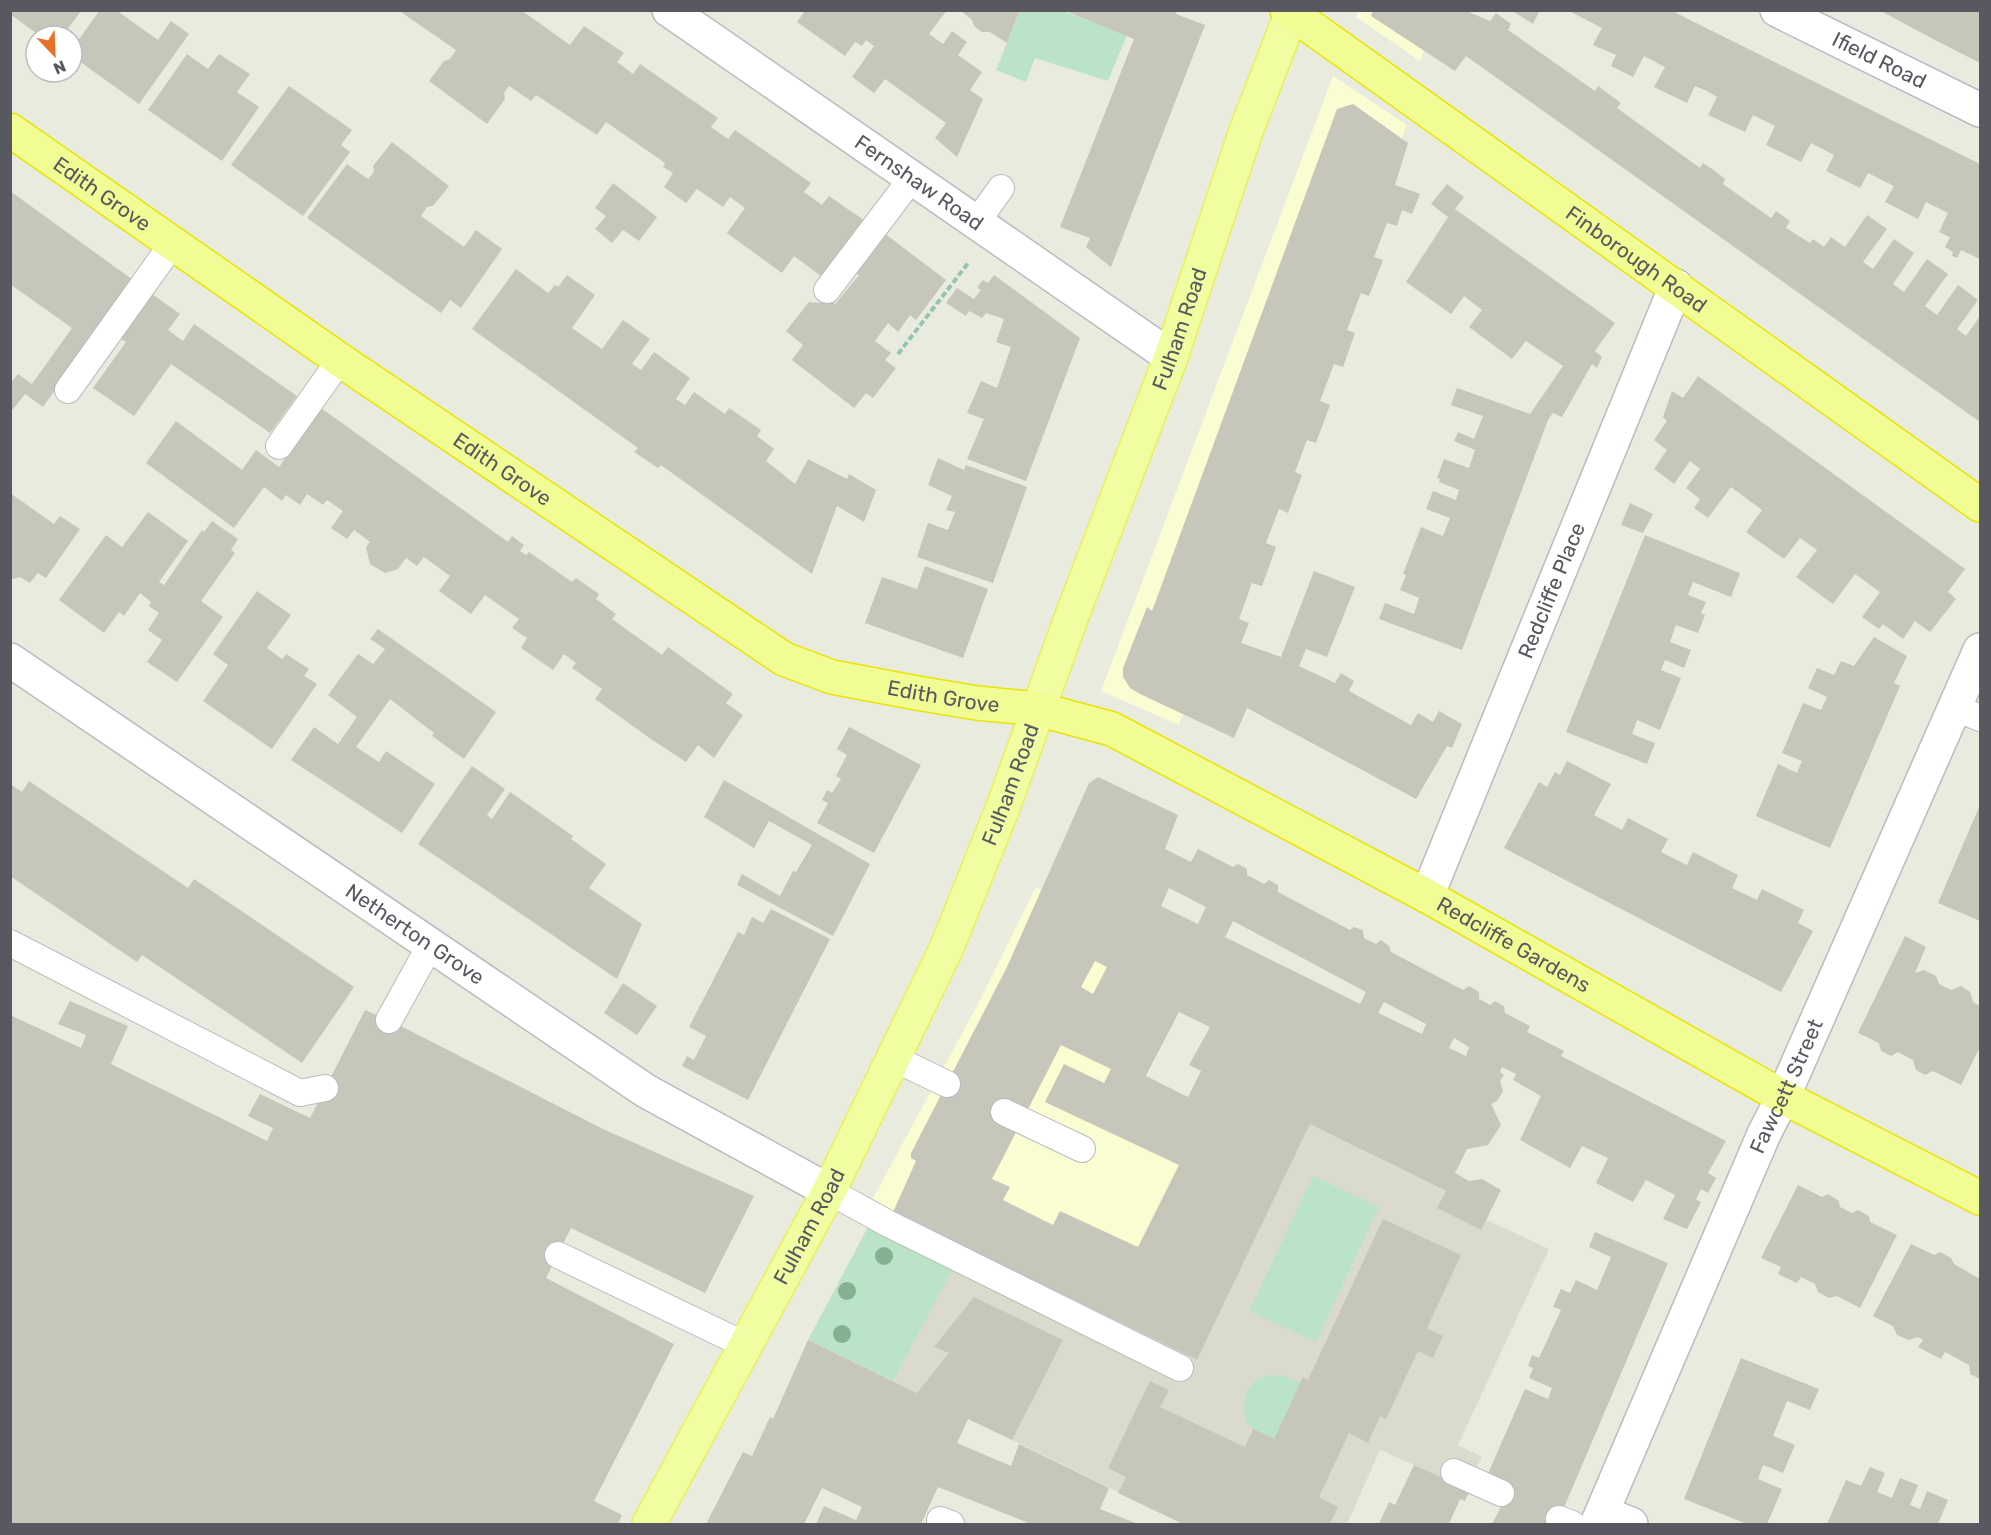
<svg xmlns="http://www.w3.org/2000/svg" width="1991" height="1535" font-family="Rubik,sans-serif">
	<rect width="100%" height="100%" fill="#eaebdf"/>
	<!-- commercial -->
	<g fill="#fafdd2">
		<path d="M1359,11H1441L1420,61L1356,17Z"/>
		<path d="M1333,76L1407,125L1179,725L1101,691Z"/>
		<path d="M1036,887L1200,968L1136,1099L1286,1173L1197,1360L871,1202L978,1004Z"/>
	</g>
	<!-- education -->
	<path fill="#dadbcd" d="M1310,1124L1490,1213L1487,1220L1549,1249L1458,1445L1482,1457L1466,1488L1380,1450L1347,1524H1183L893,1381L881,1231L893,1212L1197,1360Z"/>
	<!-- green -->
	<g fill="#bbe3c7">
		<path d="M1020,11H1063L1127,35L1108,81L1035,58L1026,82L996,70Z"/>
		<path d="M1313,1176L1379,1207L1316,1342L1249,1311Z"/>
		<path d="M869,1225L952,1270L893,1381L808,1340Z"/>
		<path d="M1272,1375L1285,1376L1300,1383L1274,1439C1267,1436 1257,1433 1252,1428C1237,1414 1242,1390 1258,1379C1262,1377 1267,1376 1272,1375Z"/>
	</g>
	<!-- building -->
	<g fill="#c6c6bb" fill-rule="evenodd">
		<path d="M10,10H82L63,35L59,31L56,36H40L10,14Z"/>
		<path d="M100,10H122L120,13L158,40L171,21L189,34L139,104L72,56V49Z"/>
		<path d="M398,10H521L570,45L584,26L624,53L617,62L633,74L640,64L718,118L711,127L728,139L735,130L811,183L804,192L822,205L829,196L868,223L826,280L794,256L782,273L727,233L745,208L730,197L723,207L697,189L686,203L664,187L673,173L663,167L665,163L606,122L597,135L536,95L531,101L509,86L504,93L505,99L487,124L429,81L444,61L450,59L456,50Z"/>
		<path d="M802,10H947L929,34L943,44L952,31L967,42L958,55L982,72L970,90L983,99L957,157L935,138L946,123L885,79L874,93L852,77L874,46L866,40L862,46L855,42L845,56L797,22L804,12Z"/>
		<path d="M960,10H1020L1007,43L990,32H982L974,26L972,20Z"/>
		<path d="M1063,10H1177L1176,14L1205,25L1111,267L1086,247L1090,238L1060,227L1134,39Z"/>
		<path d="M1373,10H1464L1490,21L1496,13L1511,24L1508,30L1595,91L1598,86L1621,103L1617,108L1700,168L1703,163L1715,171L1725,179L1723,184L1771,218L1776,211L1790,221L1786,228L1810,243L1813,239L1824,247L1831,237L1845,247L1867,215L1887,229L1863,262L1873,269L1894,239L1914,253L1893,284L1904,292L1927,259L1948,274L1925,306L1937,315L1958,285L1978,300L1957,329L1966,336L1980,316V422L1466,56L1455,71L1371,16Z"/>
		<path d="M1511,10H1540L1533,24Z"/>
		<path d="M1567,10H1670L1980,164V259L1961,250L1957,258L1952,256L1953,252L1945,247L1950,237L1939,232L1948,213L1926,202L1918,219L1885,202L1894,186L1868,173L1860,188L1826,171L1834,155L1811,143L1801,162L1766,145L1775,126L1753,115L1745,132L1708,115L1717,97L1707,91L1695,86L1687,103L1654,87L1665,67L1644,56L1633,77L1611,66L1616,55L1593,45L1602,28Z"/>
		<path d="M1879,10H1980V63L1933,39Z"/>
		<path d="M187,54L208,69L219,54L250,74L237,92L259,107L222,161L148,110Z"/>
		<path d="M289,86L352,130L341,145L350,152L303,216L231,165Z"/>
		<path d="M1353,104L1408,143L1395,185L1420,194L1412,214L1402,210L1397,226L1387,223L1374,257L1383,260L1369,296L1361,293L1347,330L1355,333L1343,367L1334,364L1320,401L1330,405L1316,443L1307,440L1295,472L1302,475L1288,513L1279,509L1266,543L1276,547L1262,586L1252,583L1239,619L1249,623L1241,643L1281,657L1314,571L1355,587L1327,657L1306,649L1299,666L1335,683L1341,673L1354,681L1349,691L1411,725L1418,713L1433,722L1439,711L1462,724L1452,748L1447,746L1416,799L1247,708L1234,738L1140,694L1130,688L1123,677V668L1147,607L1152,611L1337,109Z"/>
		<path d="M392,142L449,186L433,206L427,207L421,216L464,247L476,230L502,249L461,308L450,300L441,313L307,218L347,164L368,179L374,172L373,166Z"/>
		<path d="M613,183L657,217L639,241L623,230L612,243L595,229L606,216L595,208Z"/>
		<path d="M1447,184L1464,197L1455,209L1615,323L1595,351L1602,357L1597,368L1592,364L1562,417L1553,413L1548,420L1462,650L1379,619L1385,603L1414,614L1419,598L1400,590L1406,575L1403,574L1421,527L1443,536L1450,518L1426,509L1433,491L1456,500L1459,490L1439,482L1440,479L1437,478L1444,459L1469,468L1475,450L1454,441L1458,432L1474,439L1483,416L1451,405L1457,388L1530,414L1563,366L1526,341L1512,359L1469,327L1482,310L1464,296L1451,314L1406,282L1448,217L1431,204Z"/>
		<path d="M10,191L133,280L43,407L25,394L10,413V384L18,374L32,384L72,328L10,284L12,263L10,262Z"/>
		<path d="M880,230L946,280L916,320L910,315L898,332L888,323L875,341L891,353L885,360L896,368L873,398L866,393L854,408L792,360L803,345L786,331L809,302L823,303L827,298L835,304L859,275L850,269Z"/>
		<path d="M516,269L548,293L555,285L558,287L567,275L595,295L572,328L602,349L623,320L650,339L632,364L641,370L654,352L690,378L676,399L685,405L694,392L725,414L729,408L761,430L757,436L774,449L766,461L795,484L808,459L847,479L849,474L876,490L864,522L837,506L812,574L661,465L658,468L634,452L638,448L472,329Z"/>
		<path d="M994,275L1080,338L1026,481L967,459L984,419L967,413L981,381L997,388L1011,347L996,342L1004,319L986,313L982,318L969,311L966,316L946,303L957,288L974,299L981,290L977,287L983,280L988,283Z"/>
		<path d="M148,291L180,314L168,330L176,336L183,341L194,324L297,396L270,433L171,364L134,416L93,388L126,342L116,336Z"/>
		<path d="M1698,376L1965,569L1948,592L1956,599L1930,632L1915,621L1903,639L1883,624L1879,629L1862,617L1880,592L1855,574L1833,604L1796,577L1817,550L1800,538L1784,559L1746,532L1762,510L1731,487L1708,518L1694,508L1700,499L1686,488L1700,469L1690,461L1674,484L1654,469L1667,450L1654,440L1667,421L1663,417L1672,391L1683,398Z"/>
		<path d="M321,408L508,542L512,536L524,545L520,551L526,555L529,552L572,582L576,578L599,594L596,599L616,614L612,619L662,655L668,647L733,694L726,703L743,715L714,758L698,745L686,762L651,739L595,699L602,689L572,668L576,663L564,654L553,670L521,648L527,638L512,628L519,619L485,595L471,614L439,591L450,576L424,557L417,566L406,558L398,569L385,573L370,564L366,547L370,542L354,530L347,539L331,528L343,511L327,500L323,505L307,494L300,505L286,495L282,501L264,487L234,528L146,463L176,421L242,470L256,450L279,467Z"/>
		<path d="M938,458L964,470L966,465L1027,487L993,583L917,557L928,523L948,530L955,512L946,510L952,496L928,485Z"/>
		<path d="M10,493L54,524L60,516L80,529L46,578L38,573L30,583L20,577L13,579L10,578Z"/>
		<path d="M1630,503L1653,514L1643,533L1621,525Z"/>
		<path d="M148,512L188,541L159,582L164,585L202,530L204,532L212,521L238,539L231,550L235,553L201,601L223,617L177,682L147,662L162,640L148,630L159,613L149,606L151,602L140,593L124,616L119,612L104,633L59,600L106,535L122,547Z"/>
		<path d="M1645,535L1740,573L1731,597L1693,582L1688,595L1706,602L1701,613L1705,615L1698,633L1676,625L1670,642L1691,650L1684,668L1665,660L1661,670L1681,678L1660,730L1637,720L1632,734L1655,743L1647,764L1566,732Z"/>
		<path d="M925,566L988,589L963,658L865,623L882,577L917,589Z"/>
		<path d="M257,591L291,615L267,648L282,659L286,654L309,669L304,676L317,684L272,749L203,701L228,665L213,654Z"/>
		<path d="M378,629L496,712L464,759L432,736L434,733L390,699L356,747L379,762L386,751L435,784L402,833L291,760L314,727L338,744L357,717L328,695L358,654L373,664L385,649L370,639Z"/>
		<path d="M1874,637L1907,656L1894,683L1900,686L1830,848L1756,816L1778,764L1797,773L1802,761L1782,753L1803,703L1821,710L1827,697L1808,688L1817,668L1834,675L1841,661L1854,666Z"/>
		<path d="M849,727L921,765L874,853L817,823L828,803L822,800L827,790L832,793L841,779L836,776L847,755L837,749Z"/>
		<path d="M1567,761L1611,784L1594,815L1622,830L1628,818L1668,839L1661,852L1687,865L1693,852L1738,875L1732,888L1757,900L1762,889L1804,910L1798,923L1813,931L1781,992L1504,848L1539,782L1547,787L1555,772L1560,775Z"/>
		<path d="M472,766L505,789L487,815L492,819L510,792L573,836L571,839L606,864L589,888L642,924L617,979L418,844Z"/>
		<path d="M1098,777L1178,815L1165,849L1191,862L1198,849L1233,867L1238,864L1247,869V875L1264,884L1269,880L1278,885V892L1350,930L1354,927L1363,930L1364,938L1376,944L1381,940L1389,946L1391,952L1463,990L1469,986L1479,992V999L1490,1005L1495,1001L1504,1006L1505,1013L1530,1026L1527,1032L1564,1051L1561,1056L1726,1141L1708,1173L1716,1178L1708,1193L1701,1189L1696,1199L1701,1202L1687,1229L1663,1219L1675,1195L1646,1180L1633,1202L1596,1183L1608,1158L1582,1146L1570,1168L1520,1140L1541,1096L1513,1080L1516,1074L1502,1067L1500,1072L1504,1075L1500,1081L1503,1091L1497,1101L1491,1104L1501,1125L1488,1145L1467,1149L1455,1173L1469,1181L1482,1179L1501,1190L1481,1230L1437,1208L1446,1191L1310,1124L1197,1360L893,1212L916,1161L911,1158V1153L1007,967L1089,783ZM1169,888L1206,907L1198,924L1161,906ZM1233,921L1366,992L1360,1004L1225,937ZM1095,961L1107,967L1093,994L1081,987ZM1384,1002L1426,1024L1422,1034L1378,1013ZM1179,1012L1210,1027L1189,1065L1201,1071L1188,1097L1146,1076ZM1454,1038L1469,1047L1466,1056L1449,1048ZM1061,1045L1111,1069L1104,1083L1064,1064L1045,1102L1179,1165L1138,1247L1060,1211L1053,1225L1003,1200L1010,1187L992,1179Z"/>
		<path d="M724,780L870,864L833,936L737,885L742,874L780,896L793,871L796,872L812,845L769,821L754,848L704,817Z"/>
		<path d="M29,781L188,888L194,879L354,987L302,1063L142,955L137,962L10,876V784L22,792Z"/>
		<path d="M1980,805V921L1938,903Z"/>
		<path d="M771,909L830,939L748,1100L682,1066L687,1056L694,1060L706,1036L689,1027L738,932L744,935L752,917L763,923Z"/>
		<path d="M1905,936L1926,947L1915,973L1924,970L1936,976L1939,984L1951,990L1961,986L1970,992L1973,1002L1980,1006V1047L1961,1085L1933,1071L1925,1075L1916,1070L1913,1060L1898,1052L1891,1056L1881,1051L1879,1043L1858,1033Z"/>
		<path d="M623,983L657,1006L637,1035L604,1013Z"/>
		<path d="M70,1001L128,1026L111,1064L267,1141L273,1128L248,1116L260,1094L310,1118L365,1010L389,1020L603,1129L754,1196L705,1293L571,1228L546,1278L674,1344L594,1501L622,1515L618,1524H10V1015L81,1048L86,1035L58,1024Z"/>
		<path d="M1798,1185L1822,1197L1828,1194L1839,1201L1840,1207L1852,1213L1858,1210L1869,1216L1870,1222L1897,1235L1860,1308L1837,1296L1829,1298L1818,1292L1815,1284L1801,1277L1797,1283L1778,1274L1781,1267L1761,1258Z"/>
		<path d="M1383,1219L1461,1255L1427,1328L1443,1336L1433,1358L1418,1351L1386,1419L1380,1416L1368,1443L1349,1433L1319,1497L1338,1507L1330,1524H1183L1118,1493L1126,1477L1108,1468L1150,1381L1169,1390L1160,1407L1245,1447L1253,1429L1274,1439L1303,1377L1308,1380Z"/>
		<path d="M1595,1232L1668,1263L1557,1524H1492L1502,1505L1486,1478L1525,1389L1548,1399L1552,1388L1529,1378L1533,1368L1528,1366L1532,1355L1539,1358L1561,1310L1553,1307L1561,1289L1570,1293L1576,1280L1597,1290L1611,1257L1589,1247Z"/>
		<path d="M1911,1244L1934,1255L1940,1252L1951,1258L1954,1264L1980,1279V1379L1970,1374L1969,1365L1945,1352L1941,1359L1918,1347L1923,1340L1918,1337L1909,1340L1897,1335L1893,1326L1873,1316Z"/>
		<path d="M974,1297L1063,1340L1012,1440L968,1419L957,1443L1011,1466L1019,1444L1109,1488L1100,1509L1138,1524H1031L938,1487L921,1524H816L824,1506L856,1520L862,1507L822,1488L804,1524H706L743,1452L752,1456L770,1417L773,1419L808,1340L917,1393L949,1353L934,1347Z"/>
		<path d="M1741,1358L1819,1389L1810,1410L1787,1401L1773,1436L1795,1445L1783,1473L1763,1465L1758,1479L1782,1489L1767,1524H1747L1684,1499Z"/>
		<path d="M1414,1465L1470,1490L1465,1501L1460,1499L1449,1524H1379L1389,1502L1395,1505Z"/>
		<path d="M1870,1467L1885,1473L1877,1492L1892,1498L1900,1478L1918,1485L1910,1505L1920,1509L1927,1491L1948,1500L1938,1524H1827L1846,1480L1861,1486Z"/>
	</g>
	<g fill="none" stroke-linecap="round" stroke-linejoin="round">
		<defs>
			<g id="service">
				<path d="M976,223L1001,188"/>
				<path d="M827,290L912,178"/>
				<path d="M68,390L173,243"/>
				<path d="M279,446L340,360"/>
				<path d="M1956,708L1980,718"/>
				<path d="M10,943L300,1093L325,1088"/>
				<path d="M389,1020L431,944"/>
				<path d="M893,1058L947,1084"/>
				<path d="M1004,1112L1082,1149"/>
				<path d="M829,1191L887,1223L1180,1368"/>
				<path d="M558,1255L745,1345"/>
				<path d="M1454,1472L1501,1493"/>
				<path d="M1559,1519L1572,1524"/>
				<path d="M940,1520L951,1524"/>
			</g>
			<g id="minor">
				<path id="s1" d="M669,10L1171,357"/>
				<path id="s2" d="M1777,10L1980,110"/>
				<path id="s3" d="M10,660L646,1091L829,1191"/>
				<path id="s4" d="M1427,896L1676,286"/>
				<path d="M1602,1513L1631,1524"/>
				<path id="s5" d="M1597,1524L1764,1134L1783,1097L1980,650"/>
			</g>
			<g id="primary">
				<path id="s6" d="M649,1524L829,1191L947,947L1002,810L1073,613L1171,357L1246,131L1293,10"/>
			</g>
			<g id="trunk">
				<path id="s7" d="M1287,10L1980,505"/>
				<path id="s8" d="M10,130L340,360L784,659L832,677L917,693L977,703L1038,709L1112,729L1427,896L1783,1097L1980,1198"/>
			</g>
		</defs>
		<!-- service casing -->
		<use href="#service" stroke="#babac1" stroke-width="28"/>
		<!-- minor casing -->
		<use href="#minor" stroke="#babac1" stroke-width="36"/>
		<!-- primary casing -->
		<use href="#primary" stroke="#eaef54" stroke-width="36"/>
		<!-- trunk casing -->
		<use href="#trunk" stroke="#e7e503" stroke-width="36"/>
		<!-- path -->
		<path stroke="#94c4b0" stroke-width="4" stroke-dasharray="6 3" stroke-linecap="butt" d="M898,354L969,262"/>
		<!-- service -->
		<use href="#service" stroke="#fff" stroke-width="26"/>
		<!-- minor -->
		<use href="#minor" stroke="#fff" stroke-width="33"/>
		<!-- primary -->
		<use href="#primary" stroke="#f0fea1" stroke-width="33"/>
		<!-- trunk -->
		<use href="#trunk" stroke="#f2fc94" stroke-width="33"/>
	</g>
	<!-- trees -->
	<g fill="#86b190">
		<circle cx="884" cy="1256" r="9"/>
		<circle cx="847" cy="1291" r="9"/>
		<circle cx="842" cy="1334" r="9"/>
	</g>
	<g text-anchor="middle" stroke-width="4.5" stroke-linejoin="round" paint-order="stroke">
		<!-- street labels -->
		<g font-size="21" fill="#585960" stroke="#fff">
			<text dy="7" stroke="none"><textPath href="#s2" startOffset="114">Ifield Road</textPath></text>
			<text dy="7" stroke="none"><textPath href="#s1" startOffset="304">Fernshaw Road</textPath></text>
			<text dy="7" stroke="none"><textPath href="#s8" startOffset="112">Edith Grove</textPath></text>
			<text dy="7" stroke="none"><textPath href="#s7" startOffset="429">Finborough Road</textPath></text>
			<text dy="7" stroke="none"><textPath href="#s6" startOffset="1310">Fulham Road</textPath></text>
			<text dy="7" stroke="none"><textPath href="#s8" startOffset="598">Edith Grove</textPath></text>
			<text dy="7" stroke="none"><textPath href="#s4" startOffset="330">Redcliffe Place</textPath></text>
			<text dy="7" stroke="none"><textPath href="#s8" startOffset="1102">Edith Grove</textPath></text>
			<text dy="7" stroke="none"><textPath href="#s6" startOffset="824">Fulham Road</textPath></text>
			<text dy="7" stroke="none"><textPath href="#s3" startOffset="489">Netherton Grove</textPath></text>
			<text dy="7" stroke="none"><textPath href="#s8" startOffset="1730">Redcliffe Gardens</textPath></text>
			<text dy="7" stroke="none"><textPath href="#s5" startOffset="477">Fawcett Street</textPath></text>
			<text dy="7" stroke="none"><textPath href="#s6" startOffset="338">Fulham Road</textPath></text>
		</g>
	</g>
	<!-- border -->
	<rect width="1991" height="1535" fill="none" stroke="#585960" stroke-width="24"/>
	<!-- north arrow -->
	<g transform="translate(54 54) rotate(157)"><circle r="28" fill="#ffffff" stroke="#bcbdbf" stroke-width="1.5"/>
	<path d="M0-4.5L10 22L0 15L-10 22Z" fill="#e6722a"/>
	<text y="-9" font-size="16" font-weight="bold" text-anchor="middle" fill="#585960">N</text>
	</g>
</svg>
